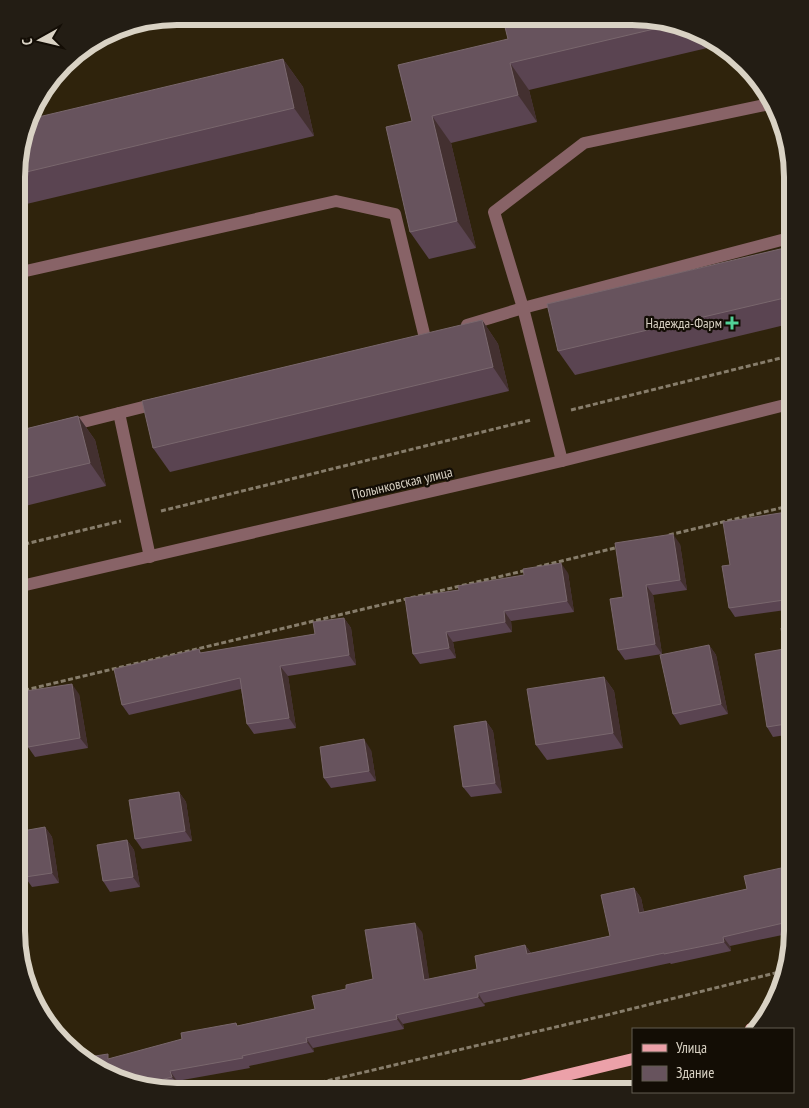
<svg xmlns="http://www.w3.org/2000/svg" width="809" height="1108" font-family="'PT Sans Narrow',sans-serif">
	<rect width="100%" height="100%" fill="#2f230c"/>
	<g fill="none" stroke-linecap="round" stroke-linejoin="round">
		<!-- path -->
		<g stroke="#877d6b" stroke-width="3" stroke-dasharray="5 2.5" stroke-linecap="butt">
			<path d="M571,410L793,355"/>
			<path d="M161,511L531,420"/>
			<path d="M669,535L793,505"/>
			<path d="M17,546L121,521"/>
			<path d="M537,567L619,547"/>
			<path d="M17,692L527,570"/>
			<path d="M284,1091L611,1014L783,971"/>
		</g>
		<!-- minor -->
		<g stroke="#886367" stroke-width="12">
			<path d="M124,26L131,24"/>
			<path d="M17,273L336,201L395,214L425,338"/>
			<path d="M467,325L523,308L793,237"/>
			<path d="M119,413L150,557"/>
			<path d="M67,426L159,403"/>
			<path d="M562,461L523,308L494,212L584,143L774,103"/>
			<path d="M17,587L562,461L793,403"/>
		</g>
		<!-- major -->
		<g stroke="#eca1a9" stroke-width="12">
			<path d="M751,1029L758,1027"/>
			<path d="M500,1091L633,1059"/>
		</g>
	</g>
	<!-- wall -->
	<g fill="#5a4451">
		<path d="M653,18L720,45L529,90L537,122L451,143L476,248L429,259L410,232L412,121L398,65Z"/>
		<path d="M283,59L303,87L314,136L18,206V156Z"/>
		<path d="M793,246V323L575,375L558,351Z"/>
		<path d="M482,320L498,344L509,391L170,472L153,448Z"/>
		<path d="M78,416L95,440L106,486L17,508V431Z"/>
		<path d="M793,511V552H790L793,573V609L735,617L729,608L730,565Z"/>
		<path d="M680,544L687,590L653,595L662,654L625,660L618,650L623,597Z"/>
		<path d="M568,573L574,612L511,621L512,632L453,642L456,658L420,664L413,654L405,598Z"/>
		<path d="M344,618L351,628L356,665L288,676L296,728L254,734L247,724L241,689L129,715L122,705L199,649L201,653L315,634Z"/>
		<path d="M793,626L792,734L773,737L767,727Z"/>
		<path d="M709,645L716,655L728,714L680,725L673,714Z"/>
		<path d="M604,677L614,691L623,748L547,760L536,745Z"/>
		<path d="M79,694L88,748L35,757L28,747Z"/>
		<path d="M486,721L493,731L502,793L471,797L463,787Z"/>
		<path d="M371,750L376,781L331,788L324,778Z"/>
		<path d="M179,792L186,802L192,841L142,849L135,839Z"/>
		<path d="M45,827L52,837L59,883L32,887L25,877Z"/>
		<path d="M127,840L134,850L140,887L110,892L103,881Z"/>
		<path d="M786,867L792,875V933L730,946L731,951L671,964L670,963L484,1003L485,1006L403,1024L404,1029L313,1048L314,1052L249,1066L250,1068L177,1081L179,1087L165,1090H156L87,1065L238,1026L315,1009L346,989L373,979L422,932L429,979L477,969L525,945L531,953L610,936L634,888L641,898L644,912L747,889Z"/>
	</g>
	<!-- shaded-wall -->
	<g fill="#433030">
		<path d="M283,59L303,87L314,136L294,108Z"/>
		<path d="M510,63L529,90L537,122L518,95Z"/>
		<path d="M432,116L451,143L476,248L457,221Z"/>
		<path d="M482,320L498,344L509,391L493,367Z"/>
		<path d="M78,416L95,440L106,486L90,463Z"/>
		<path d="M673,534L680,544L687,590L680,580Z"/>
		<path d="M783,543L790,552L793,573V601L791,599Z"/>
		<path d="M561,563L568,573L574,612L567,601Z"/>
		<path d="M646,585L653,595L662,654L655,644Z"/>
		<path d="M504,611L511,621L512,632L505,622Z"/>
		<path d="M344,618L351,628L356,665L349,655Z"/>
		<path d="M446,632L453,642L456,658L449,648Z"/>
		<path d="M709,645L716,655L728,714L721,704Z"/>
		<path d="M280,666L288,676L296,728L289,718Z"/>
		<path d="M604,677L614,691L623,748L613,733Z"/>
		<path d="M72,684L79,694L88,748L80,738Z"/>
		<path d="M486,721L493,731L502,793L495,783Z"/>
		<path d="M364,739L371,750L376,781L369,771Z"/>
		<path d="M179,792L186,802L192,841L185,831Z"/>
		<path d="M45,827L52,837L59,883L52,873Z"/>
		<path d="M127,840L134,850L140,887L133,877Z"/>
		<path d="M786,867L792,876H788Z"/>
		<path d="M634,888L641,898L646,922L639,913Z"/>
		<path d="M415,923L422,932L431,990L424,980Z"/>
		<path d="M723,937L730,946L731,951L724,942Z"/>
		<path d="M525,945L532,955L527,954Z"/>
		<path d="M478,993L484,1003L485,1006L478,997Z"/>
		<path d="M396,1015L403,1024L404,1029L397,1019Z"/>
		<path d="M306,1038L313,1048L314,1052L307,1042Z"/>
		<path d="M170,1071L177,1081L179,1087L172,1077Z"/>
	</g>
	<!-- building -->
	<g fill="#67535d" stroke="#79676d">
		<path d="M509,17L653,18L671,25L510,63L518,95L432,116L457,221L410,232L386,127L412,121L398,65L508,39L503,19Z"/>
		<path d="M283,59L294,108L18,174V156L30,119Z"/>
		<path d="M793,246V296L558,351L547,304Z"/>
		<path d="M482,320L493,367L153,448L142,401Z"/>
		<path d="M78,416L90,463L17,480V431Z"/>
		<path d="M793,511V542L783,543L791,599L729,608L722,566L730,565L723,522Z"/>
		<path d="M673,534L680,580L646,585L655,644L618,650L610,599L623,597L615,543Z"/>
		<path d="M561,563L567,601L504,611L505,622L446,632L449,648L413,654L405,598L459,590L458,586L524,575L523,569Z"/>
		<path d="M344,618L349,655L280,666L289,718L247,724L240,678L122,705L114,669L199,649L200,653L315,634L313,622Z"/>
		<path d="M793,626L792,723L767,727L755,654L784,649L781,628Z"/>
		<path d="M709,645L721,704L673,714L660,655Z"/>
		<path d="M604,677L613,733L536,745L527,689Z"/>
		<path d="M72,684L80,738L28,747L19,692Z"/>
		<path d="M486,721L495,783L463,787L454,726Z"/>
		<path d="M364,739L369,771L324,778L320,747Z"/>
		<path d="M179,792L185,831L135,839L129,800Z"/>
		<path d="M45,827L52,873L25,877L17,832Z"/>
		<path d="M127,840L133,877L103,881L97,845Z"/>
		<path d="M786,867L788,876L792,875V921L723,937L724,942L664,954V953L478,993V997L396,1015L397,1019L306,1038L307,1042L242,1056L243,1058L170,1071L172,1077L142,1085L87,1065L82,1058L108,1054V1059L182,1039L181,1033L236,1023L237,1026L315,1009L312,996L346,989V985L373,979L365,930L415,923L424,980L477,969L475,956L525,945L527,954L610,936L601,895L634,888L639,913L747,889L744,876Z"/>
	</g>
	<!-- markers -->
	<path fill="#51d398" stroke="#130d05" stroke-width="2" d="M729.5 315.5h5v5h5v5h-5v5h-5v-5h-5v-5h5z"/>
	<g text-anchor="middle" stroke-width="4.5" stroke-linejoin="round" paint-order="stroke">
		<!-- poi labels -->
		<g font-size="14" fill="#d9d2c4" stroke="#130d05" text-anchor="end">
			<text x="722" y="328">Надежда-Фарм</text>
		</g>
		<!-- street labels -->
		<g font-size="14" fill="#d9d2c4" stroke="#130d05">
			<text transform="translate(402 483) rotate(-13)" y="5">Полынковская улица</text>
		</g>
	</g>
	<!-- crop -->
	<path d="M0 0H809V1108H0ZM177 25H632A152 152 0 0 1 784 177V931A152 152 0 0 1 632 1083H177A152 152 0 0 1 25 931V177A152 152 0 0 1 177 25Z" fill="#231d14" fill-rule="evenodd"/>
	<path fill="none" stroke="#d9d2c4" stroke-width="6" d="M177 25H632A152 152 0 0 1 784 177V931A152 152 0 0 1 632 1083H177A152 152 0 0 1 25 931V177A152 152 0 0 1 177 25Z"/>
	<!-- legend -->
	<rect x="632" y="1028" width="162" height="65" fill="#130d05" stroke="#625c51"/>
	<rect x="642" y="1044" width="25" height="8" fill="#eca1a9" stroke="#625c51"/>
	<text x="676" y="1053" font-size="15" fill="#d9d2c4">Улица</text>
	<rect x="642" y="1066" width="25" height="15" fill="#67535d" stroke="#625c51"/>
	<text x="676" y="1078" font-size="15" fill="#d9d2c4">Здание</text>
	<!-- north arrow -->
	<g transform="translate(40 40) rotate(262)" stroke="#130d05" stroke-width="4" paint-order="stroke">
	<path d="M0-4L9 19L0 12L-9 19Z" fill="#d9d2c4"/>
	<text y="-8" font-size="14" font-weight="bold" text-anchor="middle" fill="#d9d2c4">С</text>
	</g>
</svg>
